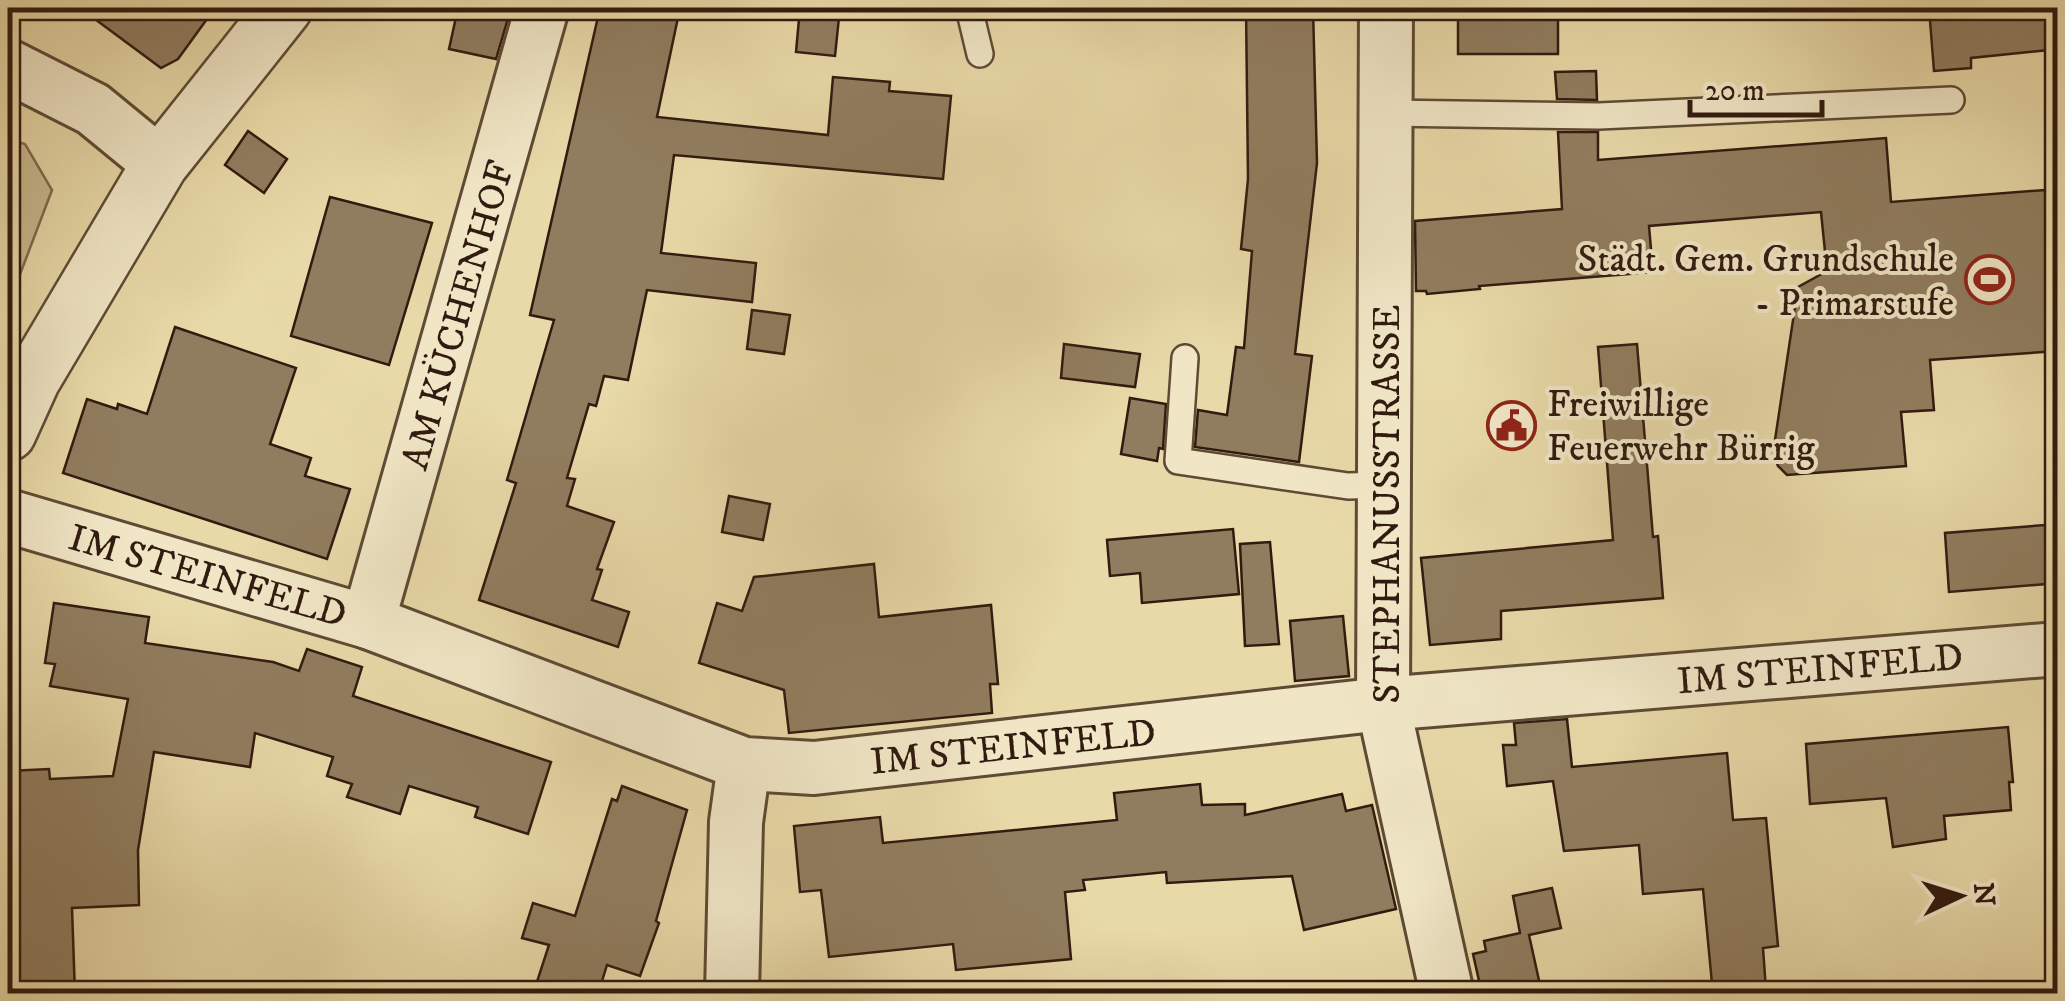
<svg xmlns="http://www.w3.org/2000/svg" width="2065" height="1001" font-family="'IM FELL DW Pica',serif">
	<rect width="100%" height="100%" fill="#e8d9a8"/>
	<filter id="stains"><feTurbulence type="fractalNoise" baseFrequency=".002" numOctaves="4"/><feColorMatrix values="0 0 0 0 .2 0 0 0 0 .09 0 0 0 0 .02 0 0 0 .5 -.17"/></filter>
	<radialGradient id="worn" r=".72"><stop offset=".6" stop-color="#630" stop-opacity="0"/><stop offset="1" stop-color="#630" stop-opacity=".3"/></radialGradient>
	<!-- green -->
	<path fill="#c9b98e" stroke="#7d6a4e" stroke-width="2.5" d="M8,139L25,144L52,190L8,306Z"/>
	<!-- building -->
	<g fill="#907d5f" stroke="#311a0f" stroke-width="2.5">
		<path d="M80,8H215L178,59L161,68Z"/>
		<path d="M458,8H511L496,59L449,49Z"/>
		<path d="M600,8H680L657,117L828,135L833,77L890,82L889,91L951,96L943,179L674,155L661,253L756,263L752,302L647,290L628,380L604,376L596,406L589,404L567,478L575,479L567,506L614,522L597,569L602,570L592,600L629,612L618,647L479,600L516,483L507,480L554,320L530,315Z"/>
		<path d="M800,8H840L835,56L796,52Z"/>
		<path d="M1246,8H1313L1317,163L1295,354L1312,356L1299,462L1195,447L1198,410L1227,415L1236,347L1244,348L1252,251L1241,249L1248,179Z"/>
		<rect x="1458" y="8" width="100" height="46"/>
		<path d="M1929,8H1966L1968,20L2058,10V49L1971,58V68L1934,71Z"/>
		<path d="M1596,71L1597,100L1557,99L1555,72Z"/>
		<path d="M248,131L287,159L264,193L225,165Z"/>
		<path d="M1558,132H1598V160L1886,138L1891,202L2058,189V351L1930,360L1934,410L1901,412L1906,466L1787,475L1778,466L1773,453L1798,287L1827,271L1821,212L1649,226L1653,272L1479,286L1480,289L1427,294L1426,291H1416L1415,221L1562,209Z"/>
		<path d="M330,197L432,223L389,365L291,336Z"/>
		<path d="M752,310L790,315L784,354L747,349Z"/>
		<path d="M175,327L296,368L270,444L311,458L305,476L350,489L327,559L63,473L87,399L117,409L118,404L147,414Z"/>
		<path d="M1064,344L1140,354L1135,387L1061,378Z"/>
		<path d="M1637,344L1653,537L1658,536L1663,598L1501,611V639L1430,645L1421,558L1613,540L1598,347Z"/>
		<path d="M1130,398L1166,404L1163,449L1159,448L1157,461L1121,454Z"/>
		<path d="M729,496L770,504L763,540L722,532Z"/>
		<path d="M2058,524V583L1949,592L1945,533Z"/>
		<path d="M1233,529L1239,594L1142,603L1140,573L1110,576L1107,540Z"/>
		<path d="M1270,542L1279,644L1245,646L1240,544Z"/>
		<path d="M874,564L879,617L991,605L998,684H990L992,713L789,733L784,690L699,663L717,603L742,611L754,577Z"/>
		<path d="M54,603L149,617L145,643L273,662L299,671L307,649L362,667L353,696L551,762L528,834L475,817L478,807L409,786L400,814L347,797L352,784L327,776L333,757L255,733L250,767L154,752L138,850L139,905L72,908L75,994H8V771L49,769L50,779L113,776L128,699L50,686L55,664L45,663Z"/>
		<path d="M1343,616L1349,676L1295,681L1290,621Z"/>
		<path d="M1567,719L1572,767L1727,753L1733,820L1766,818L1778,946L1763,948L1766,990L1713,994L1703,889L1643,894L1639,845L1564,851L1553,781L1507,786L1503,745H1516L1514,723Z"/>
		<path d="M2008,727L2013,782H2009L2011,810L1944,816L1946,839L1893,847L1886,798L1810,804L1806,744Z"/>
		<path d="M1200,784L1202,805L1245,804V815L1342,794L1346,811L1372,805L1396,909L1304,930L1292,876L1167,883L1166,872L1083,880L1085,890L1065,892L1071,959L956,970L953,944L829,957L821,890L800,892L794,826L880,817L883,843L1117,820L1114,793Z"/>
		<path d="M622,786L687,810L656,921L659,923L640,976L607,965L598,994H533L549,945L522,938L533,903L575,916L612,799L617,801Z"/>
		<path d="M1552,888L1561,928L1529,935L1542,994H1482L1473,954L1486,951L1484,941L1520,933L1513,896Z"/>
	</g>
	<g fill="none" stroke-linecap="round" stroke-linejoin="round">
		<defs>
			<g id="service">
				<path d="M969,8L980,54"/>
				<path d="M1386,113L1599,116L1951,100"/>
				<path d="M1185,358L1178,461L1348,486L1384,485"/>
			</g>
			<g id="minor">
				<path d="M1386,8L1383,704L1447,994"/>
				<path d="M8,66L93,109L160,164"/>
				<path d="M8,516L368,622L744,764L814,768L1383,704L2058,649"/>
				<path d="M368,622L542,8"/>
				<path d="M732,994L736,822L744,764"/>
			</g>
			<path id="tertiary" d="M8,433L32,380L160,164L284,8"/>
		</defs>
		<!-- service casing -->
		<use href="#service" stroke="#5f4a35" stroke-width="30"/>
		<!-- minor casing -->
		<use href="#minor" stroke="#5f4a35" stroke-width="58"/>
		<!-- tertiary casing -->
		<use href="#tertiary" stroke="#5f4a35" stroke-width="60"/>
		<!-- service -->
		<use href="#service" stroke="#f0e6c6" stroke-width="25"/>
		<!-- minor -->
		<use href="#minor" stroke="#f0e6c6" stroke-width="52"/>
		<!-- tertiary -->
		<use href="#tertiary" stroke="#f0e6c6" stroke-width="55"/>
	</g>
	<!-- icons -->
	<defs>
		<symbol id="stadium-ring" viewBox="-11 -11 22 22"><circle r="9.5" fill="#f0e6c6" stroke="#8f2418" stroke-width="1.5"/><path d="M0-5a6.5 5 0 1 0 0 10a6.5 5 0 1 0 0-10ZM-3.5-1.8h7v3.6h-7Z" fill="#8f2418"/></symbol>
		<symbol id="civic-ring" viewBox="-11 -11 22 22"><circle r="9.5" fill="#f0e6c6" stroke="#8f2418" stroke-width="1.5"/><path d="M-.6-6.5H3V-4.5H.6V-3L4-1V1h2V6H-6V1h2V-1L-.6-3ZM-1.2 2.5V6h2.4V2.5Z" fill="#8f2418"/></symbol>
	</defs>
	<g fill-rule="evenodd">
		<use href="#stadium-ring" x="1962" y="252" width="55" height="55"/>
		<use href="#civic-ring" x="1484" y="398" width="55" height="55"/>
	</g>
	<g text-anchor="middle" stroke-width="8" stroke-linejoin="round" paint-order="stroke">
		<!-- poi labels -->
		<g font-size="38" fill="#311a0f" stroke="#f0e6c6" text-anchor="end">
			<text x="1954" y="271">Städt. Gem. Grundschule<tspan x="1954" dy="44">- Primarstufe</tspan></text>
			<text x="1547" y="416" text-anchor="start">Freiwillige<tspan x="1547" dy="44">Feuerwehr Bürrig</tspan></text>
		</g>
		<!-- street labels -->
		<g font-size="38" fill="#311a0f" stroke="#f0e6c6">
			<text transform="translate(457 315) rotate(-74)" y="13">AM KÜCHENHOF</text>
			<text transform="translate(1386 504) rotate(-90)" y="13">STEPHANUSSTRASSE</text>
			<text transform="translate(208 575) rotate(16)" y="13">IM STEINFELD</text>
			<text transform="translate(1820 668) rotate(-5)" y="13">IM STEINFELD</text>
			<text transform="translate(1013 746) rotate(-6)" y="13">IM STEINFELD</text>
		</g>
	</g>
	<!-- margin -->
	<rect width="2065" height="1001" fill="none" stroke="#e8d9a8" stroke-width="40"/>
	<rect x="10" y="10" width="2045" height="981" fill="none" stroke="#311a0f" stroke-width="5"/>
	<rect x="20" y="20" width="2025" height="961" fill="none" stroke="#311a0f" stroke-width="2.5"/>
	<!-- north arrow -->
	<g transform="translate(1960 896) rotate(86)" stroke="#f0e6c6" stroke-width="8" paint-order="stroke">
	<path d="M0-8L18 38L0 25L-18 38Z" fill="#311a0f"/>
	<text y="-15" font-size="28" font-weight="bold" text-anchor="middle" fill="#311a0f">N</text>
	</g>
	<!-- scale -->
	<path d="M1690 100v15h132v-15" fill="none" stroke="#311a0f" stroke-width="5"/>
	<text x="1705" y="100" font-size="30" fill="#311a0f" stroke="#f0e6c6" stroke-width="8" paint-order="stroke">20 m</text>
	<rect width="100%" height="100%" filter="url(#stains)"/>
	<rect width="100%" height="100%" fill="url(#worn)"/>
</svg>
